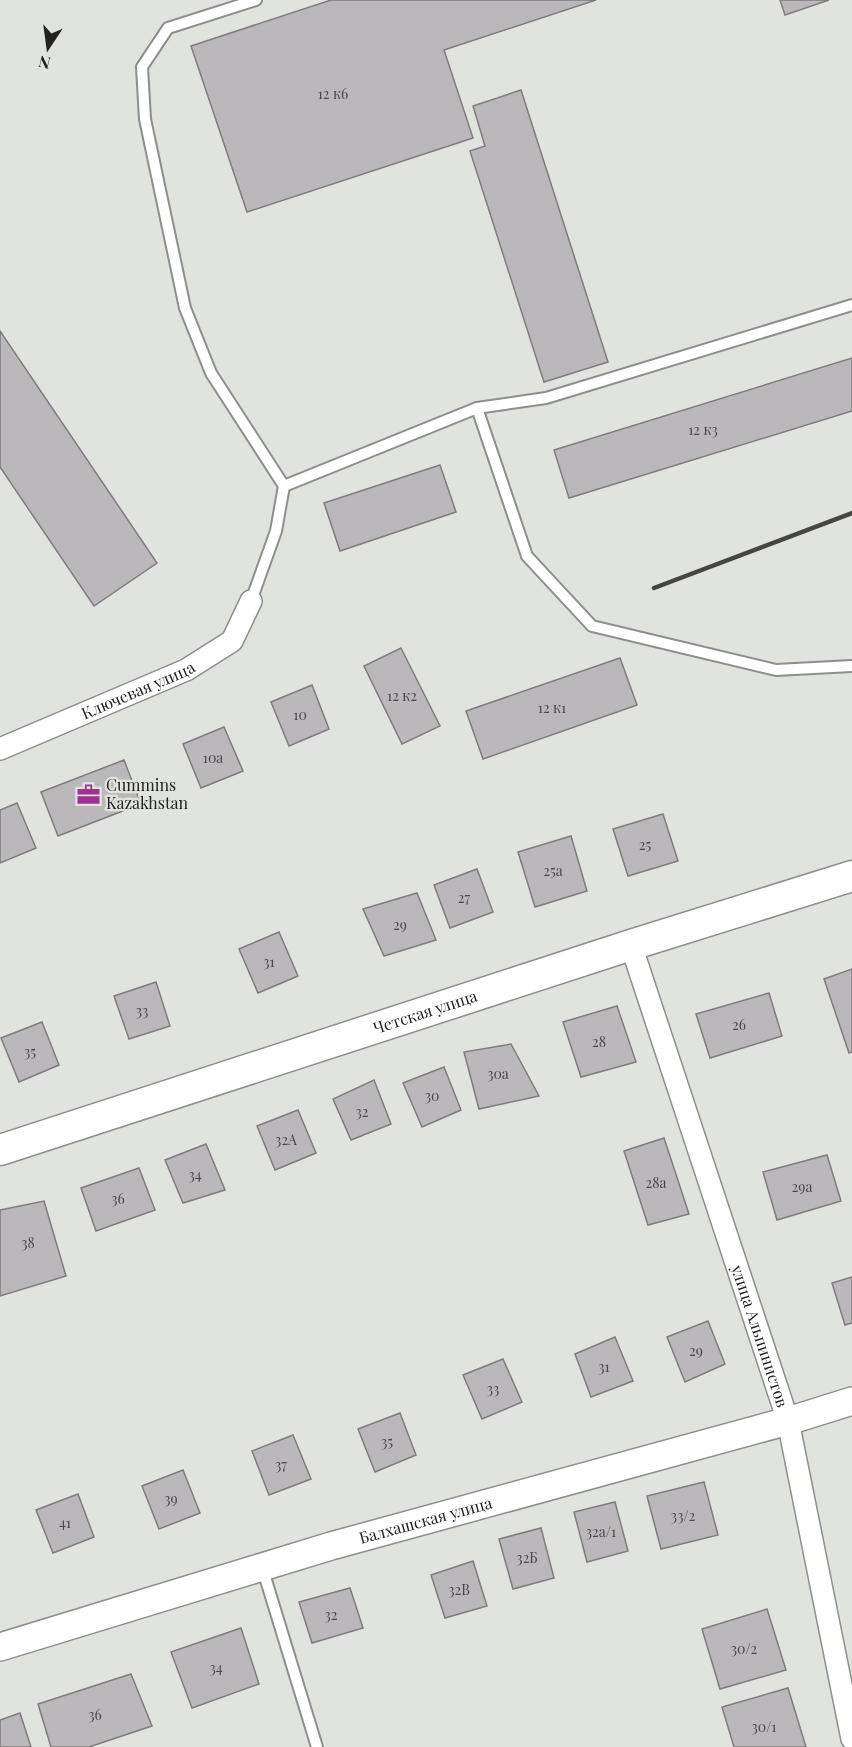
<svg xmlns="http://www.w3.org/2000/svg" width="852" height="1747" font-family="'Playfair Display',serif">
	<rect width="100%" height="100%" fill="#e1e3df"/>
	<!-- building -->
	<g fill="#bbb8bb" stroke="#7f7b7e" stroke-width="1.5">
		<path d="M331,0H596L444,50L473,138L247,212L191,46Z"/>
		<path d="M780,0H829L785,15Z"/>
		<path d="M521,90L608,362L544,382L470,151L485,146L473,106Z"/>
		<path d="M0,331L157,563L94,606L0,467Z"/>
		<path d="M852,358V411L569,498L554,450Z"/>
		<path d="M440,465L456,512L340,551L324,503Z"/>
		<path d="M401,648L440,726L402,744L364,666Z"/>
		<path d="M620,658L637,705L483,759L466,711Z"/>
		<path d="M312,685L329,729L289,746L271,702Z"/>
		<path d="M224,727L243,771L201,788L183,744Z"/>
		<path d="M124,760L141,804L58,836L41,792Z"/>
		<path d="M17,803L36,848L0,863V810Z"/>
		<path d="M663,814L678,861L628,876L613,829Z"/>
		<path d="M571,836L587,891L535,907L518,852Z"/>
		<path d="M477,869L493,912L450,928L434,885Z"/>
		<path d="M417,893L436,940L384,956L363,909Z"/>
		<path d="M279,932L298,976L258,993L239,949Z"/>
		<path d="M852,969V1052L849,1053L824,979Z"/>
		<path d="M156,982L170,1026L129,1039L114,996Z"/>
		<path d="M769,993L782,1036L710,1058L696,1014Z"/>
		<path d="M617,1006L636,1062L581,1077L563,1022Z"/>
		<path d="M42,1022L59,1065L19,1082L1,1038Z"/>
		<path d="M511,1044L539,1096L479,1109L464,1052Z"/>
		<path d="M444,1067L461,1110L422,1127L403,1083Z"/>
		<path d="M374,1080L391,1124L351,1140L333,1099Z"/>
		<path d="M298,1110L316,1153L275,1170L257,1126Z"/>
		<path d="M664,1138L689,1214L648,1225L624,1151Z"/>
		<path d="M206,1144L225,1190L183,1203L165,1160Z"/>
		<path d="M827,1155L841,1201L777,1220L763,1172Z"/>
		<path d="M139,1168L155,1210L96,1231L81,1188Z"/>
		<path d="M44,1201L66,1276L0,1296V1210Z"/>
		<path d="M852,1277V1323L845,1325L832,1283Z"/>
		<path d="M708,1321L725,1364L685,1382L667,1337Z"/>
		<path d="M615,1337L633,1381L591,1397L575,1354Z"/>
		<path d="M503,1359L522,1402L482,1419L463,1375Z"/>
		<path d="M400,1413L416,1455L375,1472L358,1429Z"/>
		<path d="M293,1435L311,1479L269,1495L252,1451Z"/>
		<path d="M183,1470L200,1513L159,1529L142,1486Z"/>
		<path d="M704,1482L718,1535L661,1549L647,1496Z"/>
		<path d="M78,1494L94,1537L53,1553L36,1510Z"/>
		<path d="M615,1502L628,1551L587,1562L574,1512Z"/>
		<path d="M541,1528L554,1578L513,1589L499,1539Z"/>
		<path d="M473,1561L487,1606L445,1618L431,1575Z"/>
		<path d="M350,1588L363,1628L312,1643L299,1602Z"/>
		<path d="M767,1609L786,1670L720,1689L702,1629Z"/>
		<path d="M241,1628L259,1684L192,1708L171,1652Z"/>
		<path d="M131,1674L152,1726L89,1747H51L38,1704Z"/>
		<path d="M788,1688L806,1747H734L722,1707Z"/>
		<path d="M20,1713L31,1747H0V1720Z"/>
	</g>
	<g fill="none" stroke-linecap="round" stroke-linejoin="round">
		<defs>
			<g id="service">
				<path d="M477,408L527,556L592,626L776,670L852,666"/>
				<path d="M284,486L477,408L546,398L852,305"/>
				<path d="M251,601L276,531L284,486L211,373L185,308L145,119L142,67L168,28L256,0"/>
				<path d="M262,1567L317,1747"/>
			</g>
			<g id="minor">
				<path id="s1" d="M0,749L186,670L232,641L251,601"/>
				<path id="s2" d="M631,945L788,1421L852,1739"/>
			</g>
			<g id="tertiary">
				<path id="s3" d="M0,1647L331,1546L788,1421L852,1401"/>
			</g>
			<g id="secondary">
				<path id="s4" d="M0,1150L631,945L852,876"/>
			</g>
		</defs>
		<!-- service casing -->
		<use href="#service" stroke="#8d8f8c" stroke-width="14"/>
		<!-- minor casing -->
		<use href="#minor" stroke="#8d8f8c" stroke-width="24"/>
		<!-- tertiary casing -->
		<use href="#tertiary" stroke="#8d8f8c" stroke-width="30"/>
		<!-- secondary casing -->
		<use href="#secondary" stroke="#8d8f8c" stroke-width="33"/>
		<!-- service -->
		<use href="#service" stroke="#fff" stroke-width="10"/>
		<!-- minor -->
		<use href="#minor" stroke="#fff" stroke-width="21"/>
		<!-- tertiary -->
		<use href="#tertiary" stroke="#fff" stroke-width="27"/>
		<!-- secondary -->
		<use href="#secondary" stroke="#fff" stroke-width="30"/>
		<!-- rail -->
		<path stroke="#454644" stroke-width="4.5" d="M654,588L852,513"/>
	</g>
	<!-- icons -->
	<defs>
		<symbol id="office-bare" viewBox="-9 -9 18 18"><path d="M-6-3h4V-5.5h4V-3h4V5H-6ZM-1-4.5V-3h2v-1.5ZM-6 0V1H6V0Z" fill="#9f3191" stroke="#e1e3df" stroke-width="2.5" paint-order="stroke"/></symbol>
	</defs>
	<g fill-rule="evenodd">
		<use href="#office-bare" x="72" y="778" width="33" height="33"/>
	</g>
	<g text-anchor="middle" stroke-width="4.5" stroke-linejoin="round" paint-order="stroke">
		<!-- number labels -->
		<g font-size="14" fill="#484848">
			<text x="333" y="99">12 к6</text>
			<text x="703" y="435">12 к3</text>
			<text x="402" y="701">12 к2</text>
			<text x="552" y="713">12 к1</text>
			<text x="300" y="720">10</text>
			<text x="213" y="763">10а</text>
			<text x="645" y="850">25</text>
			<text x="553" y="876">25а</text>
			<text x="464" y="903">27</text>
			<text x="400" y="930">29</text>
			<text x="269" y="967">31</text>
			<text x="142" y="1016">33</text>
			<text x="739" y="1030">26</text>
			<text x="599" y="1047">28</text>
			<text x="30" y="1057">35</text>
			<text x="498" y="1079">30а</text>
			<text x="432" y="1101">30</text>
			<text x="362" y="1117">32</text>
			<text x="286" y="1145">32А</text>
			<text x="195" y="1180">34</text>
			<text x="656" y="1188">28а</text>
			<text x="802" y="1192">29а</text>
			<text x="118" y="1204">36</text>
			<text x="28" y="1248">38</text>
			<text x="696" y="1356">29</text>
			<text x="604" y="1372">31</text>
			<text x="493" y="1394">33</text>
			<text x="387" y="1447">35</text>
			<text x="281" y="1470">37</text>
			<text x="171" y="1504">39</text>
			<text x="683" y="1521">33/2</text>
			<text x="65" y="1528">41</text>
			<text x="601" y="1537">32а/1</text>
			<text x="527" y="1563">32Б</text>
			<text x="459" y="1595">32В</text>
			<text x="331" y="1620">32</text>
			<text x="744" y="1654">30/2</text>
			<text x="216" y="1673">34</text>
			<text x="95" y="1720">36</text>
			<text x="764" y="1732">30/1</text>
		</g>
		<!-- street labels -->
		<g font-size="16" fill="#222321" stroke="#e1e3df">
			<text dy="6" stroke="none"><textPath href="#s1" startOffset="150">Ключевая улица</textPath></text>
			<text dy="6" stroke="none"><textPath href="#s4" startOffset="447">Четская улица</textPath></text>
			<text dy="6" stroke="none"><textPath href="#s2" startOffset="412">улица Альпинистов</textPath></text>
			<text dy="6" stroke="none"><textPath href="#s3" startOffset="444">Балхашская улица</textPath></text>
		</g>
		<!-- poi labels -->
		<g font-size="16" fill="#222321" stroke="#e1e3df" text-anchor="start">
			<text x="106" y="791">Cummins<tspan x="106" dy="18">Kazakhstan</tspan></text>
		</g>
	</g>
	<!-- north arrow -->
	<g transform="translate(48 48) rotate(193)" stroke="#e1e3df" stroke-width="4.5" paint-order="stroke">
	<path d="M0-4.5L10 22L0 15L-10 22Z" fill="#222321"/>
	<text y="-9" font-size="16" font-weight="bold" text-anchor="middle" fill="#222321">N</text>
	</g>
</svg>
